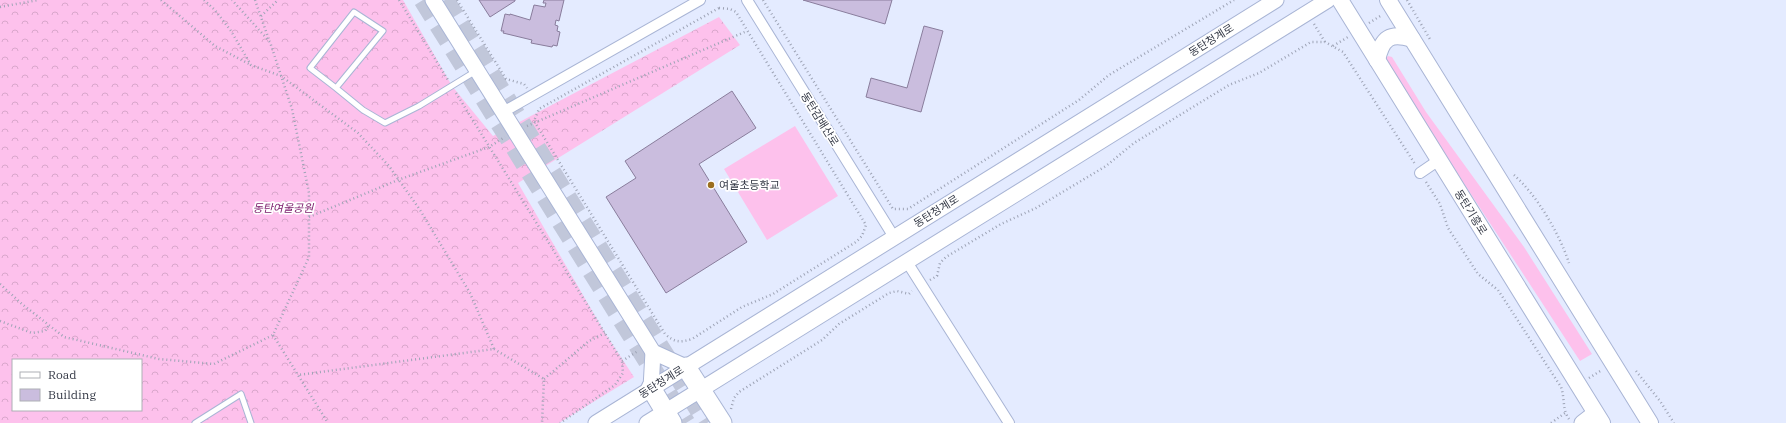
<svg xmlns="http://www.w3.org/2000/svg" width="1786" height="423" font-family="'IBM Plex Serif','Noto Sans KR',serif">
	<defs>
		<pattern id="forest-crowns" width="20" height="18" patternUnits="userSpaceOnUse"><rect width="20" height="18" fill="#fdc1ec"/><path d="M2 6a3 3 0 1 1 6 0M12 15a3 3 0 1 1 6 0" fill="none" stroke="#d9a7cc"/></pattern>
	</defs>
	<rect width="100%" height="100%" fill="#e4ebff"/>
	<!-- grass -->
	<g fill="#fdc1ec">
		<path d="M1388,56L1392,57L1426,112L1524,247L1592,354L1580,361L1384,61Z"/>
		<path d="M795,126L838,196L767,240L724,169Z"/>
	</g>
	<!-- forest -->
	<path fill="url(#forest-crowns)" fill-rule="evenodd" d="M0,0H403L452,86L493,136L719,17L740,45L518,183L605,333L634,377L559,423H0ZM13,360H141V410H13Z"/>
	<!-- building -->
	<g fill="#cabdde" stroke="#897d9c">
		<path d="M479,0H515V1L490,17Z"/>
		<path d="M544,0H564L559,21L556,20L555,25L558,26L557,31L560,32L557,46L553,45L552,47L531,43L532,40L503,33L504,31H501L505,14L510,15V14L530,20L534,5L545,7L546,3H543Z"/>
		<path d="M803,0H892L885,24Z"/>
		<path d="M924,26L943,31L921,112L866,97L871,78L907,88Z"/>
		<path d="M732,91L756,128L699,164L747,242L666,293L606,197L636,178L625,161Z"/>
	</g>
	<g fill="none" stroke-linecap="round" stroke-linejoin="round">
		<!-- highway-tunnel -->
		<g stroke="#c1c7da" stroke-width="19" stroke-dasharray="19 10" stroke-linecap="butt">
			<path d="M423,0L686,423"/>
			<path d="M445,0L707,423"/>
		</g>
		<defs>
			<g id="lane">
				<path d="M336,88L310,68L354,12L383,31L336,88L363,110L385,123L419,106L476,71"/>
				<path d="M195,423L241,394L251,423"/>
			</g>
			<g id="street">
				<path d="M747,0L894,237"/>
				<path d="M503,112L700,0"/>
				<path d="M1420,173L1439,160"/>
				<path d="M907,262L1009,423"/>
			</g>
			<g id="secondary">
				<path d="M433,0L653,352L686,367"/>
				<path d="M651,388L653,352"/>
				<path d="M596,423L1276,0"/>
				<path d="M647,423L1328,0"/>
				<path d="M1582,423L1595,413"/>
			</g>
			<g id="primary">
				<path d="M1340,0L1602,423"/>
				<path d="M1388,0L1650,423"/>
				<path d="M1377,60C1382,38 1390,32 1412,39"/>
			</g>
			<g id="highway">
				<path d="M686,367L722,423"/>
				<path d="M651,388L672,423"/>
			</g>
		</defs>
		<!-- lane casing -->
		<use href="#lane" stroke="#a9b5d5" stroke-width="7"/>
		<!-- street casing -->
		<use href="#street" stroke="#a9b5d5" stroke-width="12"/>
		<!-- secondary casing -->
		<use href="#secondary" stroke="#a9b5d5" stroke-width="17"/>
		<!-- primary casing -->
		<use href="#primary" stroke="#a9b5d5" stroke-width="18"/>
		<!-- highway casing -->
		<use href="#highway" stroke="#a9b5d5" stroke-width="21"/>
		<!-- path -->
		<g stroke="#9ea4b6" stroke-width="2.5" stroke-dasharray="1 3" stroke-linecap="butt">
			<path d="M161,0L215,46L251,65"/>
			<path d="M204,0L215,10L231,31L251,65L281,76L358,133L389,166L420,210L470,293L494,349L298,375"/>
			<path d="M255,0L269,40"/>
			<path d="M399,0L448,80"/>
			<path d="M457,0L506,79L524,84L527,88"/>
			<path d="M763,0L893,209H908L1079,100L1109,75L1234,0"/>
			<path d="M1407,0L1431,41"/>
			<path d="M0,7L38,0"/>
			<path d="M719,8L730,9L736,12L866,225L862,236L856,242L773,294L742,307L692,339C680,343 674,342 665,334L534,121L539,109Z"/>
			<path d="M261,16L278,0"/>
			<path d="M1369,23L1382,15"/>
			<path d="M1314,24L1325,42"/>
			<path d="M1333,46L1348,37"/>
			<path d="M456,93L622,361L623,373L615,385L560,423"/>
			<path d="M527,126L747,31"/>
			<path d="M1514,175C1537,195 1560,235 1569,263"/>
			<path d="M1426,182L1440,204L1448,228L1478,274L1498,290L1561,387C1565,398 1562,409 1569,419"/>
			<path d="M309,217L398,180L489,147L505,137"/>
			<path d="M930,280L937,276L940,263L946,257L1001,224L1036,208L1106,166L1134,143L1229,85L1259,73L1311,42H1325L1343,52L1415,164"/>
			<path d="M0,284L22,304L64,337L159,359L214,364L273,335L309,257V193L292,109L270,42L232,0"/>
			<path d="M0,321L32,333L45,331L49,325"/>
			<path d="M273,335L328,423"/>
			<path d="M494,349L544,379L542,423"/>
			<path d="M622,361L638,351"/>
			<path d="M1636,371L1660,401L1674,423"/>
			<path d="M1589,378L1602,370"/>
			<path d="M544,379L589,341L605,333"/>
			<path d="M731,409L734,398L739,392L822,340L839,324L889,293L897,291L909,294L912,291"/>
			<path d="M1551,423L1565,413"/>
		</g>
		<!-- lane -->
		<use href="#lane" stroke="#fff" stroke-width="5"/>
		<!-- street -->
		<use href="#street" stroke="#fff" stroke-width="10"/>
		<!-- secondary -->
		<use href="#secondary" stroke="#fff" stroke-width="15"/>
		<!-- primary -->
		<use href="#primary" stroke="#fff" stroke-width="16"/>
		<!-- highway -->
		<use href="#highway" stroke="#fff" stroke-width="19"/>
	</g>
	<!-- markers -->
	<circle fill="#9c6f1f" stroke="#fff" stroke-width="1.5" cx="711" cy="185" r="4"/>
	<g text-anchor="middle" stroke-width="3.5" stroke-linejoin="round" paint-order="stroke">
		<!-- street labels -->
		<g font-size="11" fill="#343946" stroke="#fff">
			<text transform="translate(1211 40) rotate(-32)" y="4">동탄청계로</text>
			<text transform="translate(820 119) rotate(58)" y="4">동탄감배산로</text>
			<text transform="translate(936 211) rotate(-32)" y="4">동탄청계로</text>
			<text transform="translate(1471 212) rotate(58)" y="4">동탄기흥로</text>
			<text transform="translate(661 382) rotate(-32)" y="4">동탄청계로</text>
		</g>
		<!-- poi labels -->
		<g font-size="11" fill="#343946" stroke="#fff" text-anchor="start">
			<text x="719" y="189">여울초등학교</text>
		</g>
		<!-- park labels -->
		<g font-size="11" font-style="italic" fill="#791668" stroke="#fff">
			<text x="283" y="212">동탄여울공원</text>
		</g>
	</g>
	<!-- legend -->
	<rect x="12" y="359" width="130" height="52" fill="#ffffff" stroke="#aeb0b5"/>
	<rect x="20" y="372" width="20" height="6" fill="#ffffff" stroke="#aeb0b5"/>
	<text x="48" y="379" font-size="12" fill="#343946">Road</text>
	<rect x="20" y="389" width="20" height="12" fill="#cabdde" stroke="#aeb0b5"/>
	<text x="48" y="399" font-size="12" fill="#343946">Building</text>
</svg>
